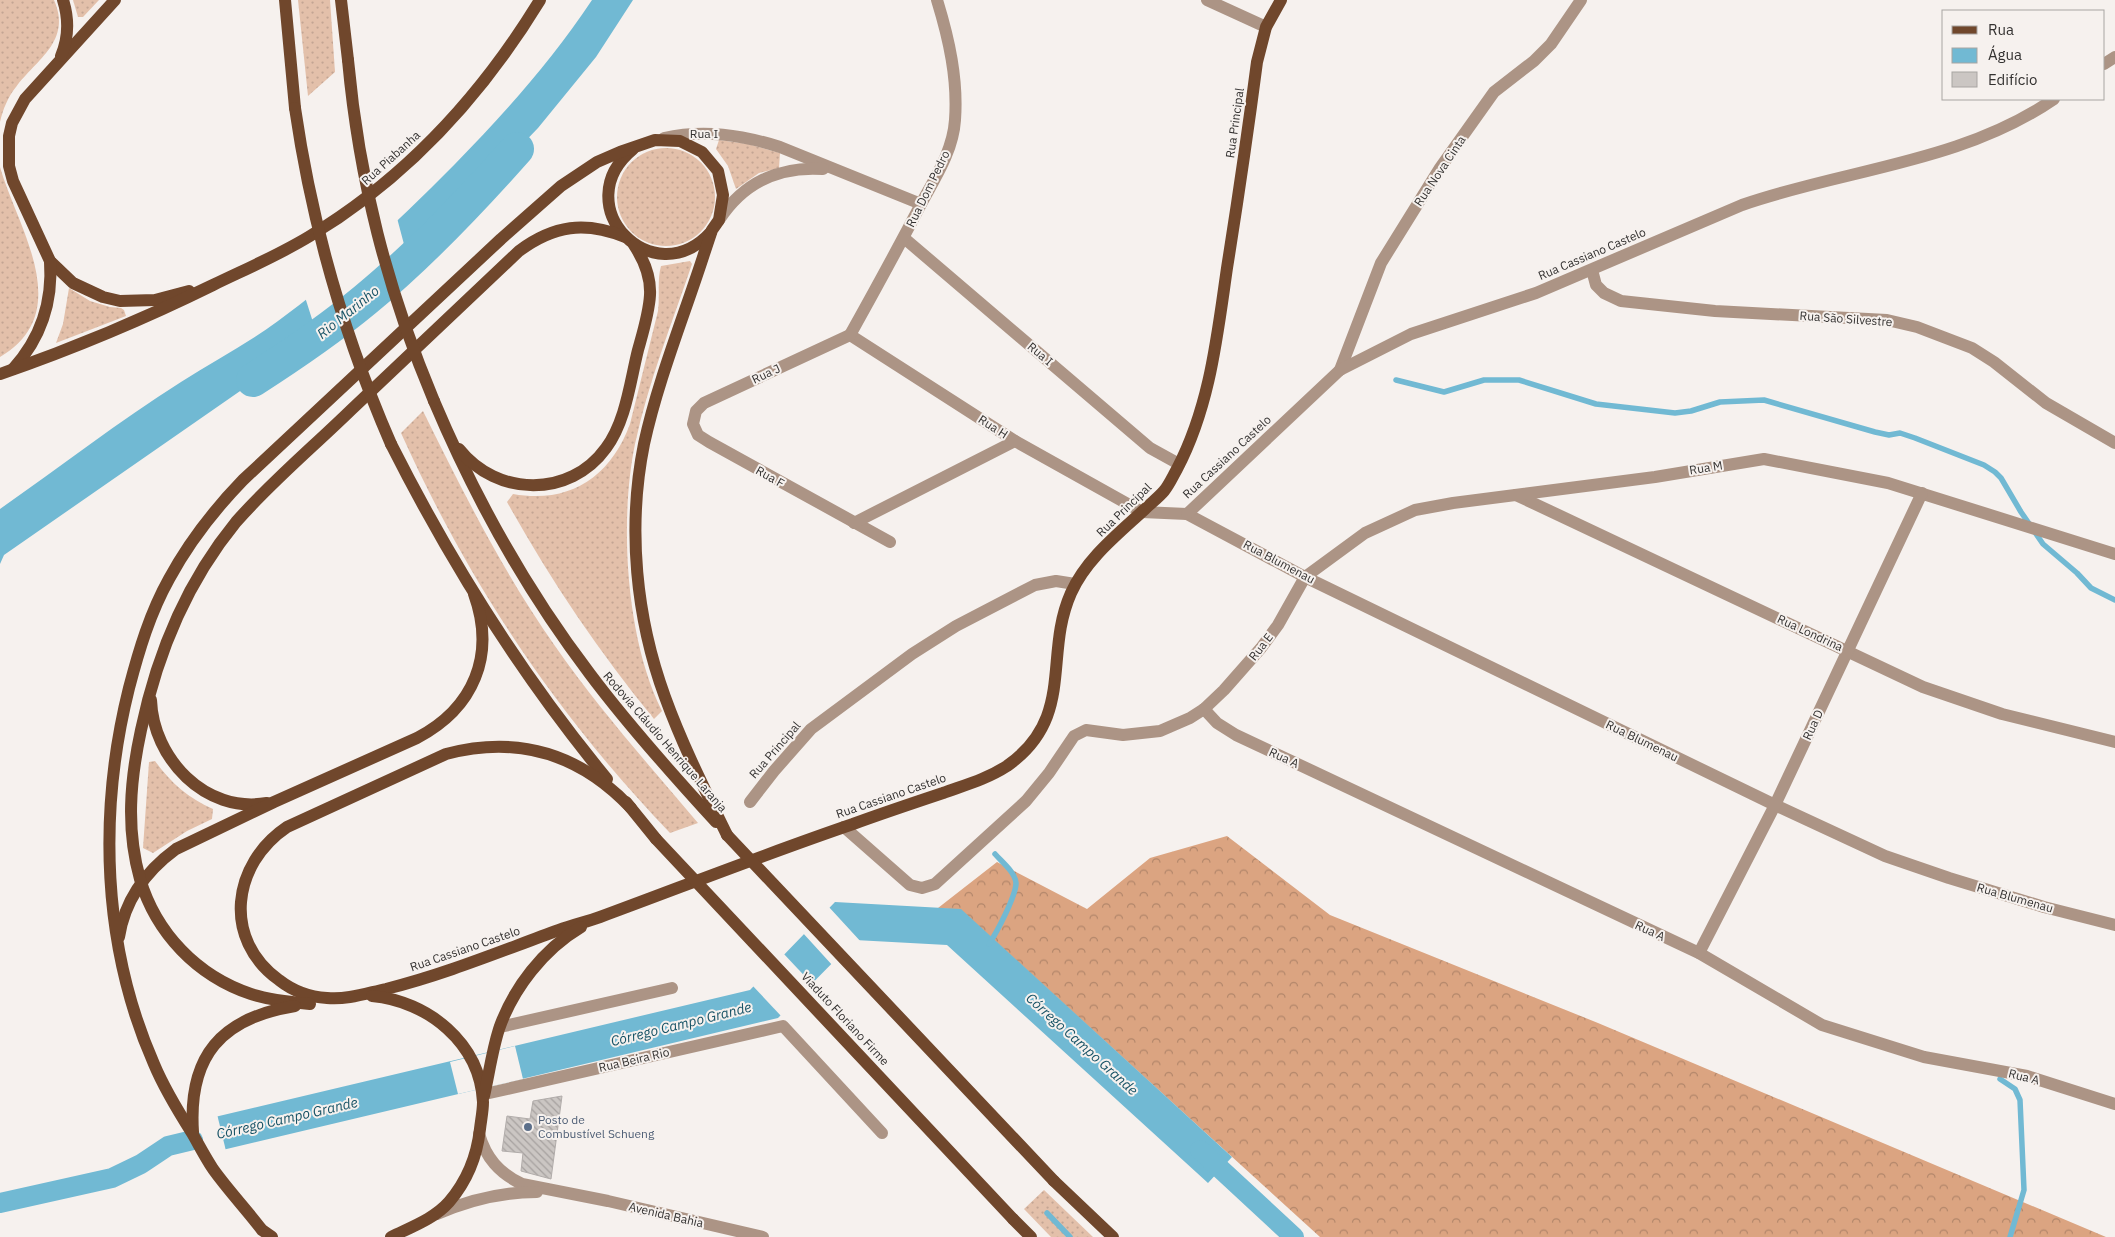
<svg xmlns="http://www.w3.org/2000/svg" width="2115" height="1237" font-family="'IBM Plex Sans',sans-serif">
	<defs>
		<pattern id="grass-dots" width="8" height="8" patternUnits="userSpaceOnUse" patternTransform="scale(1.25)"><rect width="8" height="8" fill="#e3c0aa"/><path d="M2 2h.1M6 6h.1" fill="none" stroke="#c3a593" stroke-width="1.8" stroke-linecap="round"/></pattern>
		<pattern id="forest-crowns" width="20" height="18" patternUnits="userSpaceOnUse" patternTransform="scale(1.25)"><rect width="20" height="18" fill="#dba481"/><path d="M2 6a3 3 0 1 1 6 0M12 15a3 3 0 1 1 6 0" fill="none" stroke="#b2866a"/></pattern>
		<pattern id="building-back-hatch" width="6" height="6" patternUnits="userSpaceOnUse" patternTransform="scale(1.25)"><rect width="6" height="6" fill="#cbc6c3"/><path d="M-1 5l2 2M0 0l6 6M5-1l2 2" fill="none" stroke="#a6a19f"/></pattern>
	</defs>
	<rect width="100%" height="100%" fill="#f6f1ee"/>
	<!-- grass -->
	<g fill="url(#grass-dots)">
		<path d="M0,0H54C72,41 37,59 16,87C8,97 3,109 0,122Z"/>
		<path d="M73,0H99L83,17H78Z"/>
		<path d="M298,0H330L335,72L308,96Z"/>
		<path d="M719,140L748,144L780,153L779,168L759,173L736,189L728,166L716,149Z"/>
		<circle cx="666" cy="197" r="49"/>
		<path d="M0,167C17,227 77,312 0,357Z"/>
		<path d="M690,261L692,264C672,323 648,383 635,444C619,522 626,640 662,711L654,719C598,651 550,579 507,502L513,494C569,504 610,478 630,424L658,311C660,296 657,280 661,266Z"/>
		<path d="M69,288L90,301L110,307L121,308L124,310L126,316L56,343L63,324Z"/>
		<path d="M423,411C463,492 503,572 555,646C598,708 649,765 698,823L670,833C556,714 469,584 401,433Z"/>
		<path d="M155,761C171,783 188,798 213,809L212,819L187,831L153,853L143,848L149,762Z"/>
		<path d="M1044,1190L1093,1237H1051L1024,1209Z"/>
	</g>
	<!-- forest -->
	<path fill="url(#forest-crowns)" d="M1227,836L1330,915L1598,1023L2106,1237H1320L961,910L938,908L997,862L1087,909L1150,858Z"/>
	<!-- water -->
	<g fill="#71b9d3">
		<path d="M592,0H633L596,57L538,128L458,211L372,292L299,350L4,555L0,564V509C60,467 119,421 181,382C214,361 247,344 278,321C342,274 400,220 455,164C506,112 552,60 592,0Z"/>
		<path d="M835,902L961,909L1232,1157L1208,1183L947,945L855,940L778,1018L172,1162L164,1129L750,990Z"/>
	</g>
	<!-- pier -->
	<g fill="#f6f1ee">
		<path d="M397,218L409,263L318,338L305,297L347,263Z"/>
		<path d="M828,906L862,943L856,942L833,966L802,932Z"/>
		<path d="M783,953L814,986L782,1017L752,985Z"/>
		<path d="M515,1046L523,1079L458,1094L450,1062Z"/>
		<path d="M217,1114L226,1151L171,1164L163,1128Z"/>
	</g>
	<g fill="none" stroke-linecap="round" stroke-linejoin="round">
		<!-- stream -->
		<g stroke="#71b9d3" stroke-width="5.5">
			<path d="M1396,380L1444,392L1484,380H1519L1596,404L1675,413L1691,411L1720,402L1764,400L1875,432L1889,435L1900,433L1915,438L1984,465L1995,472L2001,478L2021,512L2043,544L2077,573L2091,588L2115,600"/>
			<path d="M989,944C997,932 1016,896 1016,883C1015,872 1002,862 995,854"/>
			<path d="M2000,1079L2015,1089L2020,1100L2024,1190L2010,1237"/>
			<path d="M1047,1213L1070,1237"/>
		</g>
		<!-- canal -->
		<g stroke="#71b9d3" stroke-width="20">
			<path d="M1200,1150L1294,1237"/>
			<path d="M0,1203L112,1178L141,1164L168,1146L193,1140"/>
		</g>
		<!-- river -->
		<path stroke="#71b9d3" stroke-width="34" d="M253,380C292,355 330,329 365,300C420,255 470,202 517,149"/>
	</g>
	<!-- building -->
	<path fill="url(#building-back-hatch)" stroke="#b1acaa" d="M562,1096L551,1179L521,1171L523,1153L502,1151L507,1116L530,1119L533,1101Z"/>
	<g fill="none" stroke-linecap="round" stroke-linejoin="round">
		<!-- minor -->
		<g stroke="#ac9485" stroke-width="12">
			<path d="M1207,0L1266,27"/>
			<path d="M2104,64L2115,57"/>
			<path d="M664,138C704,129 742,135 780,147L921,204"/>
			<path d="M719,220C743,183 779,166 823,169"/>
			<path d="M904,238L1150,448L1179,464"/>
			<path d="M1592,270L1596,285L1604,293L1621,301L1715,311L1887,320L1917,327L1972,348L1994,362L2046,403L2115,443"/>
			<path d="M850,335L1015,441L1142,512L1187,514L1305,577L1775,805L1885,856L1949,878L2044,907L2115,925"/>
			<path d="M850,335L704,403L696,411L693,424L698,435L709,442L890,542"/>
			<path d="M850,335C874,292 898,248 921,204C935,178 953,151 955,120C958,79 949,39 937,0"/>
			<path d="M1340,370L1381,263L1440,168L1494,92L1534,61L1551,44L1581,0"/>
			<path d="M1516,495L1923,687L2002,714L2115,742"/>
			<path d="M1187,514L1340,370L1411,334L1536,293L1742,205C1845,169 1961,163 2054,99"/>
			<path d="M854,523L1015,441"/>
			<path d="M1204,709L1217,723L1236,735L1699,953L1822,1025L1924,1057L2027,1076L2115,1104"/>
			<path d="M750,802L774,771L811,729L912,654L956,626L1035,585L1056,581L1075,584"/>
			<path d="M844,827L910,885L922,888L935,884L1026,801L1049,773L1074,736L1086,730L1123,735L1160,731L1190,718L1204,709L1224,690L1261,648L1278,625L1305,577L1365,533L1415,510L1453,503L1655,477L1764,459L1888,483L2115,554"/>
			<path d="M1699,953L1775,805L1922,493"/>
			<path d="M500,1027L672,988"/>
			<path d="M485,1094L783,1026L882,1133"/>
			<path d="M479,1134C486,1158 499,1173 522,1184L608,1201L763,1237"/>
			<path d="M437,1214C469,1200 501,1192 537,1192"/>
		</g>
		<!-- major -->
		<g stroke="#70472c" stroke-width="12">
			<path d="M115,0L25,99L12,123L9,136V166L13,181L50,261L73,283L103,297L120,301L155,300L189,291"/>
			<path d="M285,0L295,108"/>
			<path d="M341,0L348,60"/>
			<path d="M61,56C69,37 69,19 63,0"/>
			<path d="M633,149C565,205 653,296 711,232"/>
			<path d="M13,369C41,338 53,303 50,261"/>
			<path d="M0,374C72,349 144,319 213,285C246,269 279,255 310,236C406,178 482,95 540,0"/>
			<path d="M434,401C475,498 526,590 590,674C629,726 672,774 716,822"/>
			<path d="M391,444C451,563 522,676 607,779"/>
			<path d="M459,449C497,497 570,498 606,448C626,421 630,382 638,350C643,332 649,313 650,295C651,276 644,260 634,245"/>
			<path d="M151,700C153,758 205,814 267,803"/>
			<path d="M626,802L656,839"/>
			<path d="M631,808C580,754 518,735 446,754L287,827C232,864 222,939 279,980C293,991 309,997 327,998C347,1000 367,993 386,989C446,974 501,951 559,930C572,925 586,922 600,917C684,886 768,853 853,824C883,813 913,803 943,793C965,785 987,779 1007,766C1076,717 1043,656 1071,593C1086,559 1118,534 1145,509C1151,503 1158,498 1164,491C1169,485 1173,476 1177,469C1210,406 1217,337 1227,268C1238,199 1248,131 1257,62L1266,27L1281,0"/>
			<path d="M119,937C125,899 146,871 176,849L274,802L417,738C474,708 496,655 474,594"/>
			<path d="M372,996C428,1001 480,1043 483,1102C483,1111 481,1120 480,1129C477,1156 467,1181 449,1202C434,1219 411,1227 391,1237"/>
			<path d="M310,1004C290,1002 270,1000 251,994C197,976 156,933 140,879C126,829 130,781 141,730C157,654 186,583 236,522C271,482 313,447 351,410C407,357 463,304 519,251C554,225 585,221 625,237"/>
			<path d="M484,1096C489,1074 492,1051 499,1029C513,988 544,949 581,927"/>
			<path d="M193,1132C188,1056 221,1018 295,1006"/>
			<path d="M1054,1181L1113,1237"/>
			<path d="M1013,1219L1031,1237"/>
			<path d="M272,1237L262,1230C246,1209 228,1190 213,1169C205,1157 199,1145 192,1133C178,1111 164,1088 154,1064C102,946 98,812 129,688C139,650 150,613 169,579C189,542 214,510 243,480L501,239L561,186L597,162L620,152L655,140L680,141L702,152L718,171L723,195L719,220L712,230L704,254C684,316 658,380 644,444C627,528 636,618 665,697C682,744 705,790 727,835"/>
		</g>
		<!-- major-bridge -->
		<g stroke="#70472c" stroke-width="12">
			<path d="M348,60C359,180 387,289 434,401"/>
			<path d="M295,108C312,225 344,336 391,444"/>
			<path d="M727,835L1054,1181"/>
			<path d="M656,839L1013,1219"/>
		</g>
	</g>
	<!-- markers -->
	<circle fill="#5c6f8a" stroke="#f6f1ee" stroke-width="2" cx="528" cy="1127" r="5"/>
	<g text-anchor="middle" stroke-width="4" stroke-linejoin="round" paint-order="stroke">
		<!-- street labels -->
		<g font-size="12" fill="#343231" stroke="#f6f1ee">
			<text transform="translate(1235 123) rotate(-82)" y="4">Rua Principal</text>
			<text x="704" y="138">Rua I</text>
			<text transform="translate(391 158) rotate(-42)" y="4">Rua Piabanha</text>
			<text transform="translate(1440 171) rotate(-56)" y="4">Rua Nova Cinta</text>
			<text transform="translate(928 189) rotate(-64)" y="4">Rua Dom Pedro</text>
			<text transform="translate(1592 254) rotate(-23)" y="4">Rua Cassiano Castelo</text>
			<text transform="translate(1846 319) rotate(4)" y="4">Rua São Silvestre</text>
			<text transform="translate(1040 354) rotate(40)" y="4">Rua I</text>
			<text transform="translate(766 374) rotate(-25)" y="4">Rua J</text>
			<text transform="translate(993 427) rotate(33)" y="4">Rua H</text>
			<text transform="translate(1227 457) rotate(-43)" y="4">Rua Cassiano Castelo</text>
			<text transform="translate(1706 468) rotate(-9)" y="4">Rua M</text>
			<text transform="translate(770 477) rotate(29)" y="4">Rua F</text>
			<text transform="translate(1124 510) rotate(-44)" y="4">Rua Principal</text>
			<text transform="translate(1279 562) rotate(28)" y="4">Rua Blumenau</text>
			<text transform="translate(1810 633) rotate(25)" y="4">Rua Londrina</text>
			<text transform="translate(1261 647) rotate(-52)" y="4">Rua E</text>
			<text transform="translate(1813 725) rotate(-65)" y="4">Rua D</text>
			<text transform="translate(1642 741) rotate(26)" y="4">Rua Blumenau</text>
			<text transform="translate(665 742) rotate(49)" y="4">Rodovia Cláudio Henrique Laranja</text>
			<text transform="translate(775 750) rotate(-49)" y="4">Rua Principal</text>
			<text transform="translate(1284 758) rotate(25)" y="4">Rua A</text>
			<text transform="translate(891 796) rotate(-19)" y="4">Rua Cassiano Castelo</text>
			<text transform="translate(2015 898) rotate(16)" y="4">Rua Blumenau</text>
			<text transform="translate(1650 931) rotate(25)" y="4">Rua A</text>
			<text transform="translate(465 949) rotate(-19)" y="4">Rua Cassiano Castelo</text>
			<text transform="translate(845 1019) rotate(47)" y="4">Viaduto Floriano Firme</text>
			<text transform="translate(634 1060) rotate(-13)" y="4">Rua Beira Rio</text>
			<text transform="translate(2024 1077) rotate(14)" y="4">Rua A</text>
			<text transform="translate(666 1215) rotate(13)" y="4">Avenida Bahia</text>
		</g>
		<!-- service labels -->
		<g font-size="12" fill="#4e5e75" stroke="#f6f1ee" text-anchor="start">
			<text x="538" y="1124">Posto de<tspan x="538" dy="14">Combustível Schueng</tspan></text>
		</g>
		<!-- water labels -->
		<g font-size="14" font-style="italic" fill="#165265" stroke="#f6f1ee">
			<text transform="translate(348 312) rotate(-39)" y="5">Rio Marinho</text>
			<text transform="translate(681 1024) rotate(-14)" y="5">Córrego Campo Grande</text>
			<text transform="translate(1082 1044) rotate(42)" y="5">Córrego Campo Grande</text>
			<text transform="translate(287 1118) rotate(-13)" y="5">Córrego Campo Grande</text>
		</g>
	</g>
	<!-- legend -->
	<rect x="1942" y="10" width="162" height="90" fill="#f6f1ee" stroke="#a8a5a2"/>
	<rect x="1952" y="26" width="25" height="8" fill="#70472c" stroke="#a8a5a2"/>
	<text x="1988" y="35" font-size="15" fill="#343231">Rua</text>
	<rect x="1952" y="48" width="25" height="15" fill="#71b9d3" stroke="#a8a5a2"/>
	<text x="1988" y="60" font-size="15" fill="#343231">Água</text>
	<rect x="1952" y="72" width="25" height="15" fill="#cbc6c3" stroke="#a8a5a2"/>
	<text x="1988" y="85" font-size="15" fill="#343231">Edifício</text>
</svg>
